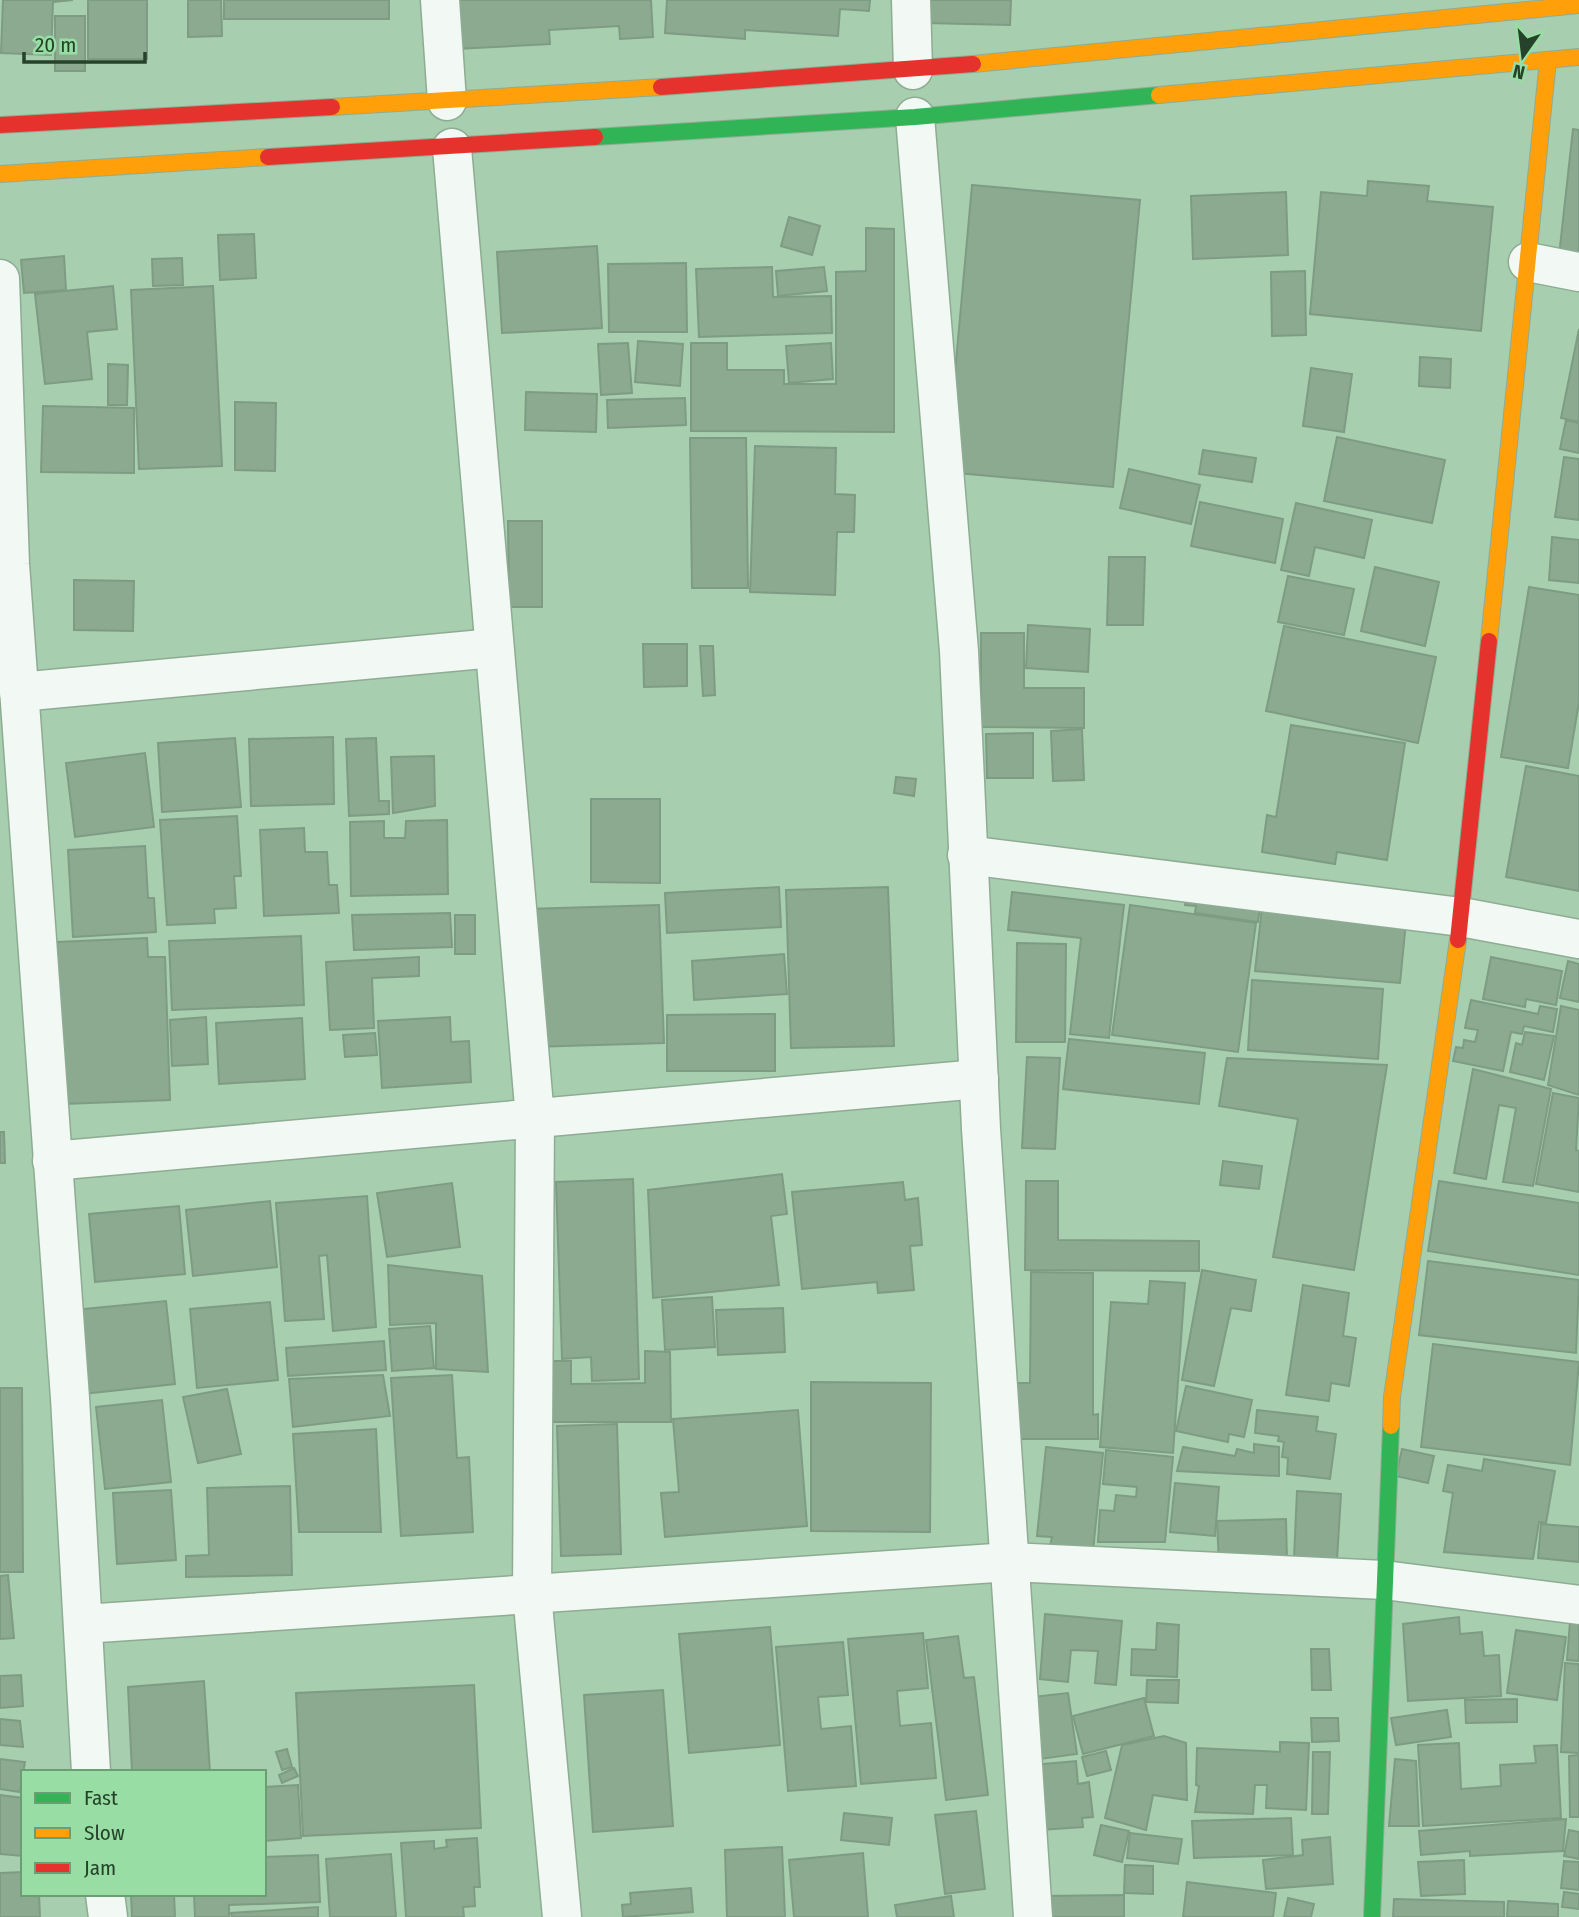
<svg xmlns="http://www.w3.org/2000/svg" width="1579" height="1917" font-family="'Fira Sans Condensed',sans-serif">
	<rect width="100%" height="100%" fill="#a7ceae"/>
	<!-- building -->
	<g fill="#8baa90" stroke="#7e9c83" stroke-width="2">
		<path d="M3,0H73L53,2L51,55L1,53Z"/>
		<rect x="88" y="0" width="59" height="59"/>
		<path d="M188,0H221L222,36L188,37Z"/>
		<rect x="224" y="0" width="165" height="19"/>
		<path d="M453,0H651L653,37L620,39L619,26L549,30L550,44L456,49Z"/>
		<path d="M667,0H870L869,11L840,9L838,36L745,30V39L665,33Z"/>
		<path d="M925,0H1011L1010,25L925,23Z"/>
		<rect x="55" y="16" width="30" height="55"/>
		<path d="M1573,129L1579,130V258L1559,256Z"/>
		<path d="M1368,181L1429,186L1427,201L1493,207L1481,331L1310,314L1321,192L1367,196Z"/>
		<path d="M972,185L1140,200L1113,487L946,472Z"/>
		<path d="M1286,192L1288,255L1193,259L1191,196Z"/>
		<path d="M789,217L820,226L812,255L781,246Z"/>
		<path d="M866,228L894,229V432L691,431V343H727V370H784V384H836V272L866,271Z"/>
		<path d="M254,234L256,278L220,280L218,235Z"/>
		<path d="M597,246L602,328L502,333L497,252Z"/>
		<path d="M64,256L66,290L24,293L21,260Z"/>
		<path d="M182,258L183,285L153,286L152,259Z"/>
		<path d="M686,263L687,332H609L608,264Z"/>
		<path d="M772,267L773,297L831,296L832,333L699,337L696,269Z"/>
		<path d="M824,267L827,291L778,296L776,271Z"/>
		<path d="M1305,271L1306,335L1272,336L1271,272Z"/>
		<path d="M113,286L117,329L87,332L92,379L45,384L35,294Z"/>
		<path d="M213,286L222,466L139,469L131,290Z"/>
		<path d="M1579,329V422L1561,418Z"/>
		<path d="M638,341L683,344L680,386L635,382Z"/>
		<path d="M628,343L632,393L601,395L598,344Z"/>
		<path d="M831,343L833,379L789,383L786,346Z"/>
		<path d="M1420,357L1451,359L1450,388L1419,386Z"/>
		<path d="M108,364L128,365L127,405H108Z"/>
		<path d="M1311,368L1352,374L1344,432L1303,426Z"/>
		<path d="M526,392L597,394L596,432L525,430Z"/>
		<path d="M685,398L686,425L608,428L607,400Z"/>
		<path d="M235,402L276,403L275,471L235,470Z"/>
		<path d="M43,406L134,408V473L41,472Z"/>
		<path d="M1566,420L1579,423V453L1560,449Z"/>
		<path d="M1337,437L1445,460L1432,523L1324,501Z"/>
		<path d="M690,438H746L748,588H692Z"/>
		<path d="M755,446L836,448L835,494L855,495L854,532H837L835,595L750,592Z"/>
		<path d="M1203,450L1256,458L1252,482L1199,474Z"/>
		<path d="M1564,457L1579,459V520L1555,517Z"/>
		<path d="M1129,469L1200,485L1191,524L1120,508Z"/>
		<path d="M1200,502L1283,519L1275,563L1191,546Z"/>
		<path d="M1296,503L1372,520L1364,558L1315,547L1309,576L1281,570Z"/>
		<path d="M508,521H542V607H509Z"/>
		<path d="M1552,537L1579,540V583L1549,580Z"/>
		<path d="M1109,557H1145L1143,625H1107Z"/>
		<path d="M1375,567L1439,582L1425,646L1361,631Z"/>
		<path d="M1288,576L1354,589L1344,635L1278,622Z"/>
		<path d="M74,580L134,581L133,631L74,630Z"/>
		<path d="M1529,587L1579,595V702L1568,768L1501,757Z"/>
		<path d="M1028,625L1090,629L1088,672L1026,668Z"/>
		<path d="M1284,626L1436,657L1418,743L1266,711Z"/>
		<path d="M981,633H1024V688H1084V728L981,727Z"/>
		<path d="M643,644H687V686L644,687Z"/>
		<path d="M700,646H713L715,695L703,696Z"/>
		<path d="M1291,725L1405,743L1387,860L1337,852L1335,864L1262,852L1267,815L1276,817Z"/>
		<path d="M1082,729L1084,780L1053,781L1051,731Z"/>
		<path d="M1033,733V778H987L986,734Z"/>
		<path d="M333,737L334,804L251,806L249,739Z"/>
		<path d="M235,738L241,807L162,812L158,743Z"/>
		<path d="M376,738L379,801H389V814L349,816L346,739Z"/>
		<path d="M145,753L154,827L75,837L66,763Z"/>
		<path d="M434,756L435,806L393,813L391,757Z"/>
		<path d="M1526,766L1579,776V891L1506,877Z"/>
		<path d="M896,777L916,779L914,796L894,793Z"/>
		<path d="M591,799H660V883L591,882Z"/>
		<path d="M237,816L241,876H234L236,908L214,909L215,923L167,925L160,820Z"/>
		<path d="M447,820L448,894L351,896L350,822L384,821V838H405L406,821Z"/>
		<path d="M304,828L305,852H327L329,885H337L339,913L264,916L260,830Z"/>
		<path d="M145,846L148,898H154L156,932L73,937L68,850Z"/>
		<path d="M1188,885L1260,906L1258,922L1195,913L1196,906L1185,905Z"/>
		<path d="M779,887L781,927L667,933L665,893Z"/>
		<path d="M888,887L894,1046L791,1048L786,890Z"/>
		<path d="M1012,892L1124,905L1109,1038L1070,1034L1081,938L1008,930Z"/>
		<path d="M659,905L664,1043L531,1047L526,909Z"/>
		<path d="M1130,905L1256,923L1238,1052L1112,1035Z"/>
		<path d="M1262,907L1406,922L1400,983L1255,971Z"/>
		<path d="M450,913L452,947L354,950L352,915Z"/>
		<rect x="455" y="915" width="20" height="39"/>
		<path d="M301,936L304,1005L172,1010L169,941Z"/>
		<path d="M147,938L148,957H165L170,1100L64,1104L57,942Z"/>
		<path d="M1017,943L1066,944L1065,1042H1016Z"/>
		<path d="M784,954L787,994L694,1000L692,961Z"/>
		<path d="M419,957V976L372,978L374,1028L330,1030L326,962Z"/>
		<path d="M1491,957L1562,971L1556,1005L1526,999L1525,1007L1483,999Z"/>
		<path d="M1568,961L1579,964V1002L1560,998Z"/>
		<path d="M1252,980L1383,989L1378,1059L1248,1050Z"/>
		<path d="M1471,1000L1538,1014L1540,1006L1557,1009L1553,1032L1524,1026L1522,1034L1511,1032L1503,1071L1453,1061L1456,1047L1463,1048L1464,1040L1475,1042L1478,1030L1465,1028Z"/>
		<path d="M1561,1006L1579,1010V1095L1548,1085Z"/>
		<path d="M775,1014V1071H667V1015Z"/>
		<path d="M206,1017L208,1064L172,1066L170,1020Z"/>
		<path d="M450,1017L451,1042L469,1041L471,1082L382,1088L378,1021Z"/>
		<path d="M302,1018L305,1079L219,1084L216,1023Z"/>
		<path d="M1525,1032L1554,1036L1544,1080L1510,1072L1516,1043L1522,1045Z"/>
		<path d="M375,1033L377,1055L345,1057L343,1035Z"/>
		<path d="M1069,1039L1205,1053L1199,1104L1063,1089Z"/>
		<path d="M1027,1057L1060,1058L1055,1149L1022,1148Z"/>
		<path d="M1227,1058L1387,1065L1354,1270L1273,1257L1298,1119L1219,1106Z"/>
		<path d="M1473,1069L1551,1089L1533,1186L1503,1182L1516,1108L1499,1105L1486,1179L1454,1173Z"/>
		<path d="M1553,1093L1579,1098L1576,1150L1579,1151V1192L1536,1184Z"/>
		<path d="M0,1132H4L5,1163H0Z"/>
		<path d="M1223,1161L1262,1166L1259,1189L1220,1185Z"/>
		<path d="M782,1174L787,1214L771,1216L779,1285L653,1298L648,1190Z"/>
		<path d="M633,1179L639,1379L592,1381L591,1357L562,1359L556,1182Z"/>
		<path d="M1026,1181H1058V1240L1199,1241V1271L1025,1270Z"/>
		<path d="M1439,1181L1579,1203V1275L1428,1251Z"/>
		<path d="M903,1182L905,1200L918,1198L922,1245L910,1246L914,1290L878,1293L877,1282L802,1289L792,1192Z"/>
		<path d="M452,1183L460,1247L387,1257L377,1193Z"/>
		<path d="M367,1196L376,1327L333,1331L327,1255L319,1256L324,1319L285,1321L276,1203Z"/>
		<path d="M270,1201L277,1267L193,1276L186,1210Z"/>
		<path d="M179,1206L185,1274L95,1282L89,1214Z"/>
		<path d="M1428,1261L1579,1280L1576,1353L1419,1335Z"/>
		<path d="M388,1265L482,1276L488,1372L436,1369V1323L390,1325Z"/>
		<path d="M1202,1270L1256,1280L1251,1311L1231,1308L1214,1386L1182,1380Z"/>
		<path d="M1031,1272L1093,1273V1415L1098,1414V1439H1016L1015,1383H1030Z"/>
		<path d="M1150,1281L1185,1283L1173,1453L1100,1447L1111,1302L1148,1304Z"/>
		<path d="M1303,1285L1349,1293L1343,1336L1356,1338L1349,1386L1331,1383L1329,1401L1286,1395Z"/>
		<path d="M712,1297L715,1347L665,1350L662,1300Z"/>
		<path d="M166,1301L175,1384L74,1395L64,1311Z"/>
		<path d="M270,1302L278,1380L197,1388L190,1309Z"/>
		<path d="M783,1308L785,1352L718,1355L716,1310Z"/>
		<path d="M430,1326L434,1368L392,1371L389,1329Z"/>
		<path d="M384,1341L386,1370L288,1376L286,1348Z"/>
		<path d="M1433,1344L1579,1362L1570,1465L1421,1447Z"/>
		<path d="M645,1351L670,1352L671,1422H545L544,1361H571V1384L645,1383Z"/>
		<path d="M383,1375L390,1416L293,1427L289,1379Z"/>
		<path d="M452,1375L457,1458L469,1457L473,1532L401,1536L391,1378Z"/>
		<path d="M811,1382L931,1383L930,1532L811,1531Z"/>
		<path d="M1186,1386L1252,1400L1244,1437L1229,1434L1228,1442L1176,1431Z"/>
		<path d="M0,1388H22L23,1572H0Z"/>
		<path d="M227,1389L241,1454L198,1463L183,1397Z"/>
		<path d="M162,1400L171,1482L105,1489L96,1407Z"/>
		<path d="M798,1410L807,1526L665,1537L661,1493L679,1492L673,1419Z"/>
		<path d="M1257,1410L1318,1417L1316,1431L1336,1434L1330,1479L1287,1474L1288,1458L1282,1457L1284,1442L1278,1441L1279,1436L1255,1433Z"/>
		<path d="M617,1424L621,1554L561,1556L557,1426Z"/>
		<path d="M376,1429L381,1532H299L293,1434Z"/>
		<path d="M1254,1444L1279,1447V1476L1177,1471L1183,1447L1235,1456L1237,1449L1254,1453Z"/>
		<path d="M1046,1447L1103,1453L1093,1551L1050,1546L1052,1537L1037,1536Z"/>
		<path d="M1402,1449L1434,1456L1428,1483L1396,1476Z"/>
		<path d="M1106,1450L1173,1457L1165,1542H1098L1100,1510L1114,1511L1116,1495L1136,1497L1137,1487L1103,1484Z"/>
		<path d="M1484,1459L1555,1471L1546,1523L1539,1522L1533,1559L1444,1552L1453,1493L1443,1491L1448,1465L1482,1471Z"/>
		<path d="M1175,1483L1219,1487L1215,1536L1170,1532Z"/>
		<path d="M290,1486L292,1575L186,1577V1556L209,1555L207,1488Z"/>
		<path d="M171,1490L176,1560L117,1564L113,1493Z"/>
		<path d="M1297,1491L1341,1494L1337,1560L1294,1558Z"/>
		<path d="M1286,1519L1287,1562L1219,1565L1217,1521Z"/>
		<path d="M1541,1524L1579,1527V1562L1538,1558Z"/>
		<path d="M8,1575L14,1638L0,1639V1576Z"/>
		<path d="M1045,1614L1122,1621L1116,1685L1095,1683L1098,1651L1071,1650L1068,1682L1040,1679Z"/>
		<path d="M1459,1617L1460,1634L1482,1632L1484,1656L1499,1655L1501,1696L1408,1701L1403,1624Z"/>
		<path d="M1570,1622L1579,1623V1661L1567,1660Z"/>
		<path d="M1157,1623L1179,1625L1177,1677L1131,1675L1132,1649L1156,1650Z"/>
		<path d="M770,1627L780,1745L689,1753L679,1634Z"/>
		<path d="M1516,1630L1566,1637L1557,1700L1507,1693Z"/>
		<path d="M923,1633L928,1688L897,1691L900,1726L931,1723L936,1778L861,1784L848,1639Z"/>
		<path d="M958,1636L964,1678L974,1677L988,1795L946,1800L926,1640Z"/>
		<path d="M843,1642L848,1695L818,1697L821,1729L851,1726L856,1786L788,1791L776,1647Z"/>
		<path d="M1311,1649H1329L1331,1690H1312Z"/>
		<path d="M1565,1663L1579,1664V1753L1561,1752Z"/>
		<path d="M21,1675L23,1706L0,1708V1676Z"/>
		<path d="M1147,1680H1179L1178,1703L1146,1702Z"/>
		<path d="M204,1681L210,1772H132L128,1687Z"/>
		<path d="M474,1685L481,1828L303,1836L296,1693Z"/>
		<path d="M663,1690L673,1826L593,1832L584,1695Z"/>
		<path d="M1068,1693L1077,1754L1033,1760L1024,1698Z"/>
		<path d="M1144,1698L1154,1736L1083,1754L1073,1716Z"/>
		<path d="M1517,1699V1722L1466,1723L1465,1700Z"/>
		<path d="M1447,1710L1451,1737L1396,1745L1391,1718Z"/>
		<path d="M1311,1718H1338L1339,1741L1312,1742Z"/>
		<path d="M0,1719L20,1721L23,1747L0,1745Z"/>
		<path d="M1164,1736L1186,1743L1187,1800L1153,1795L1146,1830L1105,1818L1122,1745Z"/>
		<path d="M1280,1742L1309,1743L1306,1810L1266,1808L1267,1785H1255L1253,1814L1195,1812L1199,1786L1196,1785L1197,1748L1280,1752Z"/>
		<path d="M1459,1743L1461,1789L1501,1786L1500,1765L1536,1763L1534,1746L1557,1745L1561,1818L1423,1826L1418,1745Z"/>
		<path d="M287,1749L292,1767L282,1770L276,1752Z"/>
		<path d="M1106,1751L1111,1770L1087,1776L1082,1757Z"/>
		<path d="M1313,1752H1330L1328,1814H1312Z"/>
		<path d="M1579,1755V1817H1570L1569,1756Z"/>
		<path d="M0,1759L25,1762L20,1792L0,1789Z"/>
		<path d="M1395,1759L1416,1761L1419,1826H1389Z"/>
		<path d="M1076,1761L1078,1784L1089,1782L1093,1817L1082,1818L1083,1827L1040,1830L1033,1765Z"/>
		<path d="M294,1768L298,1776L282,1783L279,1775Z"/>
		<path d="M298,1785L301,1838L264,1841V1787Z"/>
		<path d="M0,1795L23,1798V1856L0,1854Z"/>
		<path d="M976,1811L985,1889L945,1894L935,1815Z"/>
		<path d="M844,1813L892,1818L889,1845L841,1840Z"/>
		<path d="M1291,1818L1293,1855L1194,1858L1192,1821Z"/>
		<path d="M1566,1819L1563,1851L1470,1856V1851L1421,1855L1419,1831Z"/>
		<path d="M1101,1825L1129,1831L1122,1862L1094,1855Z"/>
		<path d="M1569,1830L1579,1832V1859L1564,1856Z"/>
		<path d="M1130,1833L1182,1839L1178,1864L1127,1858Z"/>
		<path d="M1330,1837L1333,1884L1266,1889L1263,1860L1303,1855L1302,1840Z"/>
		<path d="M477,1838L480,1887H474L475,1906L463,1907L464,1917H406L401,1843L434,1841V1849L447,1847L446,1840Z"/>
		<path d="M782,1847L785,1917H727L725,1850Z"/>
		<path d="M863,1853L868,1917H794L789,1860Z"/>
		<path d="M391,1854L396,1917H330L326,1859Z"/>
		<path d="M318,1855L320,1902L229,1905V1917H195L194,1894H264V1857Z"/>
		<path d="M1464,1860L1465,1894L1421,1896L1418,1862Z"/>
		<path d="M1564,1861L1579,1862V1890L1561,1888Z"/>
		<path d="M1125,1865L1153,1866V1894L1124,1893Z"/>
		<path d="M23,1872V1894H39L40,1917H0V1873Z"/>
		<path d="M1187,1882L1276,1893L1273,1917H1183Z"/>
		<path d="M691,1888L693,1912L623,1917L622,1905L631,1904L630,1893Z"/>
		<path d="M1564,1892L1579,1894V1909L1562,1907Z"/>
		<path d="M131,1894H174L175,1917H132Z"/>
		<path d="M1124,1895V1917H1043V1896Z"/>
		<path d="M951,1896L954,1917H897L895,1905Z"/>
		<path d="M1288,1898L1314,1904L1311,1917H1284Z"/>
		<path d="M1394,1899L1504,1902V1917H1393Z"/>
		<path d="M1508,1901L1558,1904V1917H1507Z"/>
		<path d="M318,1907V1917H232L231,1913Z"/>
	</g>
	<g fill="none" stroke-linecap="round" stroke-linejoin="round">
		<defs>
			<g id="street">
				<path d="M440,0L447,101"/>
				<path d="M911,0L913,70"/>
				<path d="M915,117L959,651L981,1129L1033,1917"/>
				<path d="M452,148L535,1118L532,1594L562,1917"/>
				<path d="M1528,262L1579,272"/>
				<path d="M0,279L10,564L70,1398L91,1772"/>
				<path d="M19,692L494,648"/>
				<path d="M967,855L1461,917L1579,939"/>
				<path d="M52,1161L979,1079"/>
				<path d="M83,1624L1010,1562L1384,1580L1579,1605"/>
				<path d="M105,1894L108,1917"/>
			</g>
			<g id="fast">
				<path d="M595,137L915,117L1159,95"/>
				<path d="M1372,1917L1391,1426"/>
			</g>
			<g id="slow">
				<path d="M973,64L1579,5"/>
				<path d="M1159,95L1579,57"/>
				<path d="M332,107L661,87"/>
				<path d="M0,174L268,157"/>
				<path d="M1489,641L1548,60"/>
				<path d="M1391,1426L1392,1397L1458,940"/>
			</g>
			<g id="jam">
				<path d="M661,87L973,64"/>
				<path d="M0,125L332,107"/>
				<path d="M268,157L595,137"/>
				<path d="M1458,940L1489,641"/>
			</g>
		</defs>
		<!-- street casing -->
		<use href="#street" stroke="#8eac93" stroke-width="41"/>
		<!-- fast casing -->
		<use href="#fast" stroke="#8eac93" stroke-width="18"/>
		<!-- slow casing -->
		<use href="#slow" stroke="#8eac93" stroke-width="18"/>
		<!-- jam casing -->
		<use href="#jam" stroke="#8eac93" stroke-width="18"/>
		<!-- street -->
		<use href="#street" stroke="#f2f8f3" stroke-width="38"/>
		<!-- fast -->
		<use href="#fast" stroke="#30b455" stroke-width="16"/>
		<!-- slow -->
		<use href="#slow" stroke="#ff9f0a" stroke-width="16"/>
		<!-- jam -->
		<use href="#jam" stroke="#e5322d" stroke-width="16"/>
	</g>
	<!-- legend -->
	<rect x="21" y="1770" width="245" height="126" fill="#98dda3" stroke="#6a9f73" stroke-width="2"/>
	<rect x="35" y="1793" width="35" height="10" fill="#30b455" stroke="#6a9f73" stroke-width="2"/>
	<text x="84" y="1805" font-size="21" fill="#26422a">Fast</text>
	<rect x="35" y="1828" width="35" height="10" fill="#ff9f0a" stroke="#6a9f73" stroke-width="2"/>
	<text x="84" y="1840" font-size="21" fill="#26422a">Slow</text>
	<rect x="35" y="1863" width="35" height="10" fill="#e5322d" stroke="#6a9f73" stroke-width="2"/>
	<text x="84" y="1875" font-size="21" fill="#26422a">Jam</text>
	<!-- north arrow -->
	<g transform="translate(1523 56) rotate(194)" stroke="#98dda3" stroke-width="5" paint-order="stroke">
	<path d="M0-5L12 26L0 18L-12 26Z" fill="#26422a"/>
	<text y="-10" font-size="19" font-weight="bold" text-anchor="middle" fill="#26422a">N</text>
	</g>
	<!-- scale -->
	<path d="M24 52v10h121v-10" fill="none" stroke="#26422a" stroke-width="3.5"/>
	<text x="35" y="52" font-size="21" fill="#26422a" stroke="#98dda3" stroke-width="5" paint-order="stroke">20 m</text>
</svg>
